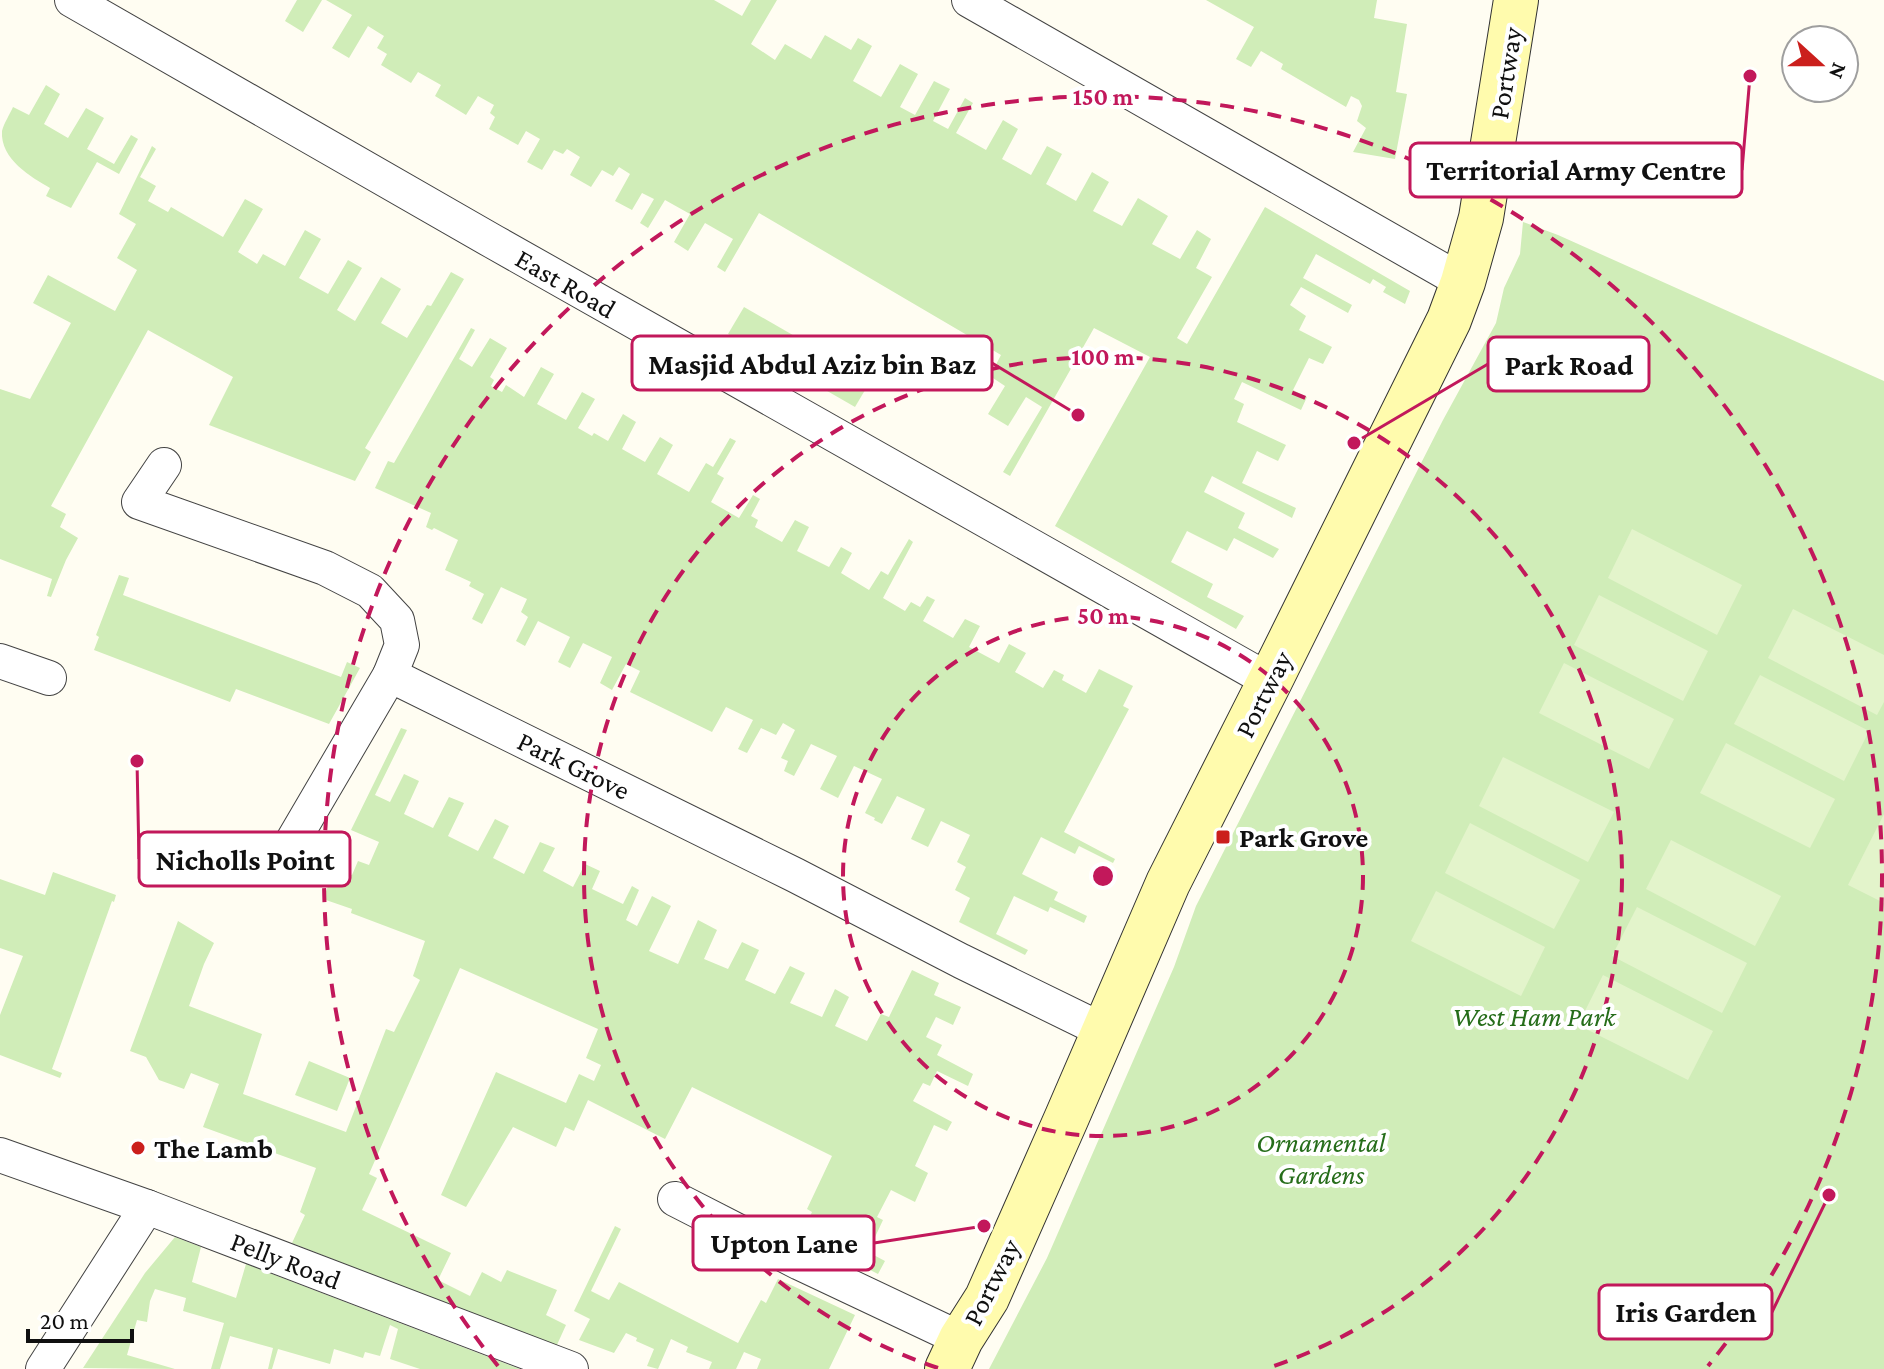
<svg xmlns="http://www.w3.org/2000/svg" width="1884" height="1369" font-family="'Crimson Pro',serif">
	<rect width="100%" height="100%" fill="#fffdf2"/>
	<!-- green -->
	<g fill="#d0edb8">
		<path d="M297,0H322L303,32L285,21Z"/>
		<path d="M326,0H714L742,16L751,0H777L751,44L775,60L785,44L811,59L825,35L851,50L858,38L872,46L853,81L881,97L900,64L918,74L900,107L915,115L934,81L950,89L933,121L948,129L965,98L973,103L956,133L986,150L1003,120L1018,129L1002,159L1031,175L1047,146L1062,154L1046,184L1076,201L1092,172L1109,182L1093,211L1122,226L1138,198L1168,216L1152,244L1180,259L1197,230L1211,239L1196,268L1212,277L1177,338L1187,344L1265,207L1410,291L1405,304L1383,292L1386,287L1373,279L1370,284L1316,254L1303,278L1352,305L1348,313L1301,287L1290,305L1306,316L1299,330L1332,347L1323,364L1309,358L1293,390L1307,397L1301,410L1242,382L1234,399L1244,404L1237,422L1286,445L1278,461L1257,451L1242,483L1296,508L1292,518L1212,476L1204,492L1245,513L1238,528L1279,549L1273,558L1234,538L1227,551L1187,531L1171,562L1213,584L1207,597L1244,616L1236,629L1055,526L1150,357L1094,328L1010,476L1003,472L1042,407L1026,397L1008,426L988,414L1005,386L990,376L1001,355L759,213L725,272L717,267L733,239L705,223L688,251L674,242L690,214L665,200L648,228L640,223L654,199L642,193L632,210L615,201L630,174L619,167L613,176L602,170L591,187L570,175L580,157L567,149L563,154L554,150L542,170L527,162L540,139L526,131L518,145L489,129L495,117L490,113L494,105L478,96L466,115L435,96L441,85L418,72L411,83L381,65L387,54L377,48L384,36L368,26L349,58L332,48L352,15Z"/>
		<path d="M1206,0H1377L1374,18L1407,24L1396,92L1407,94L1395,159L1353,152L1366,128L1357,121L1362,106L1359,100L1351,96L1346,107L1281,69L1283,64L1261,51L1251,67L1236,59L1254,27Z"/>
		<path d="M46,85L60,94L44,124L68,138L86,108L104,118L87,149L114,164L131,135L138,139L119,174L97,162L71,208L46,196L50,188C31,177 0,159 2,131C4,123 10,114 13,107L29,115Z"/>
		<path d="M152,146L156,149L140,177L156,186L148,201L168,212L171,207L223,237L245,199L263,209L238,252L257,264L263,254L285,266L305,230L321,239L299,278L328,294L348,260L362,268L337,310L355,321L381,277L401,289L381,323L407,338L427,305L431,306L451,272L464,279L365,448L371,452L355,481L209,425L233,377L148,330L51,506L66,514L60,527L78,538L66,560L51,597L47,596L52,579L0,559V389L30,399L71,323L33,303L48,275L115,311L137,270L117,258L136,224L119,214Z"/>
		<path d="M1523,222L1558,235L1884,381V1369H989L1047,1258L1174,967L1196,906L1443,420L1496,323L1504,288L1520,254Z"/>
		<path d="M744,307L871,380L855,407L728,334Z"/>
		<path d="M471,328L475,330L459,359L472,367L490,338L507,348L490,377L494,380L491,386L502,392L506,385L524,397L541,367L554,374L537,404L566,420L582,392L595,399L578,428L592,436L594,433L608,441L623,414L636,422L622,449L645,462L660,437L673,445L657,474L689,492L706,463L713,467L730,438L736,441L717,474L724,478L711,502L739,518L753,495L760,499L751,516L758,520L755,527L782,542L795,520L809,527L797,551L829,567L841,547L852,553L841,573L869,590L881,571L888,575L909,539L913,542L883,598L905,611L911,602L920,607L927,596L935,600L923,621L953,638L965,619L980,626L969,647L999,663L1009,644L1026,653L1015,672L1043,688L1054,670L1064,675L1062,680L1086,693L1099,669L1133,686L1123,706L1129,709L1064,832L1115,859L1113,863L1079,846L1075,854L1041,837L1022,874L1058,892L1054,900L1087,916L1084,923L1050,907L1048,912L1014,896L996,934L1028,950L1025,955L959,922L970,898L955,890L966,867L957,862L970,835L941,821L928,847L911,839L925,809L897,796L882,824L874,820L875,818L865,813L882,779L854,766L838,798L820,789L837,756L811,744L794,776L784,771L788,761L781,758L795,730L783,723L776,735L761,728L747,753L738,749L753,720L726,707L712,732L630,692L640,671L626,664L612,690L600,683L612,657L583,643L570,668L558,662L570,637L538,621L525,646L516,641L528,617L521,612L527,599L501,587L482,624L472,619L484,594L469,586L471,582L445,570L458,540L434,528L432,530L426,527L431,513L375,488L388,461L394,463Z"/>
		<path d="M119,575L129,578L123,595L341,677L347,662L360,668L329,724L236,689L230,702L94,650L99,637L96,635Z"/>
		<path d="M401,728L407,730L375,795L390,802L404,774L419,781L404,814L433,828L449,797L464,803L448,836L478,851L495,819L509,826L493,858L524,874L540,842L555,848L543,871L573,887L585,864L600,871L592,889L623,904L632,886L639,890L626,920L637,926L652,896L671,906L649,951L678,964L698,920L717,930L704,959L728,969L742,942L759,950L745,980L775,994L790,966L805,973L790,1003L822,1017L835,989L849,997L835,1026L867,1041L881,1014L889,1017L912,970L939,983L934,995L961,1007L953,1025L936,1017L926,1037L942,1045L937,1055L973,1074L968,1086L937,1071L930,1086L923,1083L913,1101L952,1122L947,1131L934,1125L915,1166L928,1173L915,1202L891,1190L877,1217L883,1220L868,1252L885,1261L878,1274L801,1235L812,1212L807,1209L832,1156L692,1087L665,1139L588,1100L574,1131L565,1127L556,1147L513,1127L466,1207L441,1195L496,1072L566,1103L579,1074L594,1081L601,1065L586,1058L598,1029L460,968L369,1174L377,1178L362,1210L451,1253L438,1280L470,1296L482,1272L501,1282L507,1270L557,1290L546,1315L566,1325L556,1347L292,1243L305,1215L300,1212L316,1168L203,1127L219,1084L191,1073L184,1089L159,1080L146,1057L130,1051L178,921L214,943L204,964L189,1006L262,1034L243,1094L346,1132L386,1029L394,1032L420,980L413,976L425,941L351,913L352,909L323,899L335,868L352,875L358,861L369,865L379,842L351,830Z"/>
		<path d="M53,872L116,895L114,902L112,901L52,1069L62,1073L60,1078L0,1055V1015L23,956L0,948V879L45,895Z"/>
		<path d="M309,1061L350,1078L337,1111L295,1095Z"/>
		<path d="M615,1226L621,1229L591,1291L609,1300L619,1282L738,1343L761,1300L766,1303L778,1279L855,1315L829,1369H757L761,1359L744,1352L736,1369H709L712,1362L686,1352L688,1347L671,1339L658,1369L647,1366L654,1349L636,1341L637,1338L626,1333L614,1353L579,1340L590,1319L574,1311Z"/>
		<path d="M175,1237L201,1247L192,1282L236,1298L246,1264L520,1369H420L390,1359L398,1329L390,1325L380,1356L365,1352L363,1358L334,1349L330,1364L278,1349L272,1369H268L273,1348L230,1336L220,1369H211L224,1323L183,1311L186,1298L155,1289L150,1301L147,1322L137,1320L127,1355L175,1369L83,1368L145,1273Z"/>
	</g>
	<!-- pitch -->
	<g fill="#e3f4cb">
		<path d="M1632,529L1742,585L1717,635L1608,578Z"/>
		<path d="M1599,595L1708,651L1683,701L1574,645Z"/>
		<path d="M1793,609L1884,655V702L1877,715L1768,658Z"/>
		<path d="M1564,663L1674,719L1649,769L1539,713Z"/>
		<path d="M1760,675L1869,731L1844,781L1734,724Z"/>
		<path d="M1726,743L1835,799L1810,848L1700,793Z"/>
		<path d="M1503,757L1614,812L1588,862L1479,806Z"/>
		<path d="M1884,814V903L1848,885Z"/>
		<path d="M1470,823L1580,880L1554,929L1445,873Z"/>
		<path d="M1671,840L1781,896L1755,946L1646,889Z"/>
		<path d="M1436,891L1545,947L1521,996L1411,941Z"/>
		<path d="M1637,907L1747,963L1722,1013L1612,956Z"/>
		<path d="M1603,975L1713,1031L1688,1080L1578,1025Z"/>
	</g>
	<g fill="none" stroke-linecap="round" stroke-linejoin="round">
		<defs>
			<g id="street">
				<path d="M72,0L494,242L1270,681"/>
				<path d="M969,0L1463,282"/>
				<path d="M164,465L139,502L325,568L370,591L397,620L402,645L390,675L795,875L961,961L1104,1031"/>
				<path d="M0,661L49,678"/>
				<path d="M288,849L390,675"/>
				<path d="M0,1155L147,1207L571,1369"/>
				<path d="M675,1199L800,1263L961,1339"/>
				<path d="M43,1369L147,1207"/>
			</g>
			<path id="secondary" d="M947,1369L961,1339L987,1298L1067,1117L1168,883L1270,681L1449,320L1463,282L1481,218L1516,0"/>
		</defs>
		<!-- street casing -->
		<use href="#street" stroke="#434343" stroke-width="36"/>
		<!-- secondary casing -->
		<use href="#secondary" stroke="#323232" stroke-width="46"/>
		<!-- street -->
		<use href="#street" stroke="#fff" stroke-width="34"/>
		<!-- secondary -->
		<use href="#secondary" stroke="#fffbad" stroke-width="44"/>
	</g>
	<!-- distance rings -->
	<g fill="none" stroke="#c2185b" stroke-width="4" stroke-dasharray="14 10">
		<circle cx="1103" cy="876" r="260"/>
		<path d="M938 1368A519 519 0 1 1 1268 1368"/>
		<path d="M498 1366A779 779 0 1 1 1708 1366"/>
	</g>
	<!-- markers -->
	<g fill="#cb1f1c" stroke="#fff" stroke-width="3">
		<rect x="1215" y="829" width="16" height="16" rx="4"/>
		<circle cx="138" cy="1148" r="8"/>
	</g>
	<g text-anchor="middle" stroke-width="8" stroke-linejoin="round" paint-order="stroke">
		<!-- street labels -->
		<g font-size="28" fill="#101010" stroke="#fff">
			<text transform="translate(1505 73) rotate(-81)" y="10">Portway</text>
			<text transform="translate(566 283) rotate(30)" y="10">East Road</text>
			<text transform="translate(1263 694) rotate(-63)" y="10">Portway</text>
			<text transform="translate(574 765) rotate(26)" y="10">Park Grove</text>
			<text transform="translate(286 1260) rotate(21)" y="10">Pelly Road</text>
			<text transform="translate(991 1282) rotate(-63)" y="10">Portway</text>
		</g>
		<!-- poi labels -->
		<g font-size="28" font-weight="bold" fill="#101010" stroke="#fff" text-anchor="start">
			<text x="1239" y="847">Park Grove</text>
			<text x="154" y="1158">The Lamb</text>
		</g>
		<!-- park labels -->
		<g font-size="28" font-style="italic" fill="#266d1a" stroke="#fff">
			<text x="1534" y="1026">West Ham Park</text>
			<text x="1321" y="1152">Ornamental<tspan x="1321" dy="32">Gardens</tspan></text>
		</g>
	</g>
	<circle cx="1103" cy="876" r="12" fill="#c2185b" stroke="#fff" stroke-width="4"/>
	<g font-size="24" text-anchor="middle" font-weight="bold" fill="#c2185b" stroke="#fff" stroke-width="8" stroke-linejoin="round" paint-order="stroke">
		<text x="1103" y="105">150 m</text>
		<text x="1103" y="365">100 m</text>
		<text x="1103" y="624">50 m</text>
	</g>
	<!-- callouts -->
	<path fill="none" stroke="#c2185b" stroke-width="3" d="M1750 76L1742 170M1078 415L992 363M1354 443L1488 364M137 761L139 859M984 1226L874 1243M1829 1195L1772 1312"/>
	<g fill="#c2185b" stroke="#fff" stroke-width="3">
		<circle cx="1750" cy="76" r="8"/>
		<circle cx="1078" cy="415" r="8"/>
		<circle cx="1354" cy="443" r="8"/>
		<circle cx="137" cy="761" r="8"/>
		<circle cx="984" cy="1226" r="8"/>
		<circle cx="1829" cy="1195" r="8"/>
	</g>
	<g fill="#fff" stroke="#c2185b" stroke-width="3">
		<rect x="1410" y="143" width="332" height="54" rx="8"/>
		<rect x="632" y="336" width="360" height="54" rx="8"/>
		<rect x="1488" y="337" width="161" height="54" rx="8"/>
		<rect x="139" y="832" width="211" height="54" rx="8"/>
		<rect x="693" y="1216" width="181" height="54" rx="8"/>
		<rect x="1599" y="1285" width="173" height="54" rx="8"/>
	</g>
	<g font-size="30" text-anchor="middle" font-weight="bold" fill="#101010">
		<text x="1576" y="180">Territorial Army Centre</text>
		<text x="812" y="374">Masjid Abdul Aziz bin Baz</text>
		<text x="1569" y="375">Park Road</text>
		<text x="245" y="870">Nicholls Point</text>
		<text x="784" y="1253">Upton Lane</text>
		<text x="1686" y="1322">Iris Garden</text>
	</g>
	<!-- north arrow -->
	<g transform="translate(1820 64) rotate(111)"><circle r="38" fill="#ffffff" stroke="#9f9f9f" stroke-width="2"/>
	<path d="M0-6L14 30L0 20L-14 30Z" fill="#cb1f1c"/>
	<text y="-12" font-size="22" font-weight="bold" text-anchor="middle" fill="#101010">N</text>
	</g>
	<!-- scale -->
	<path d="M28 1329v12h104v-12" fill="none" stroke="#101010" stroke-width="4"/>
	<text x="40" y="1329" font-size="24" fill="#101010" stroke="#ffffff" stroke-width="6" paint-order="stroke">20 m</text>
</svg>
